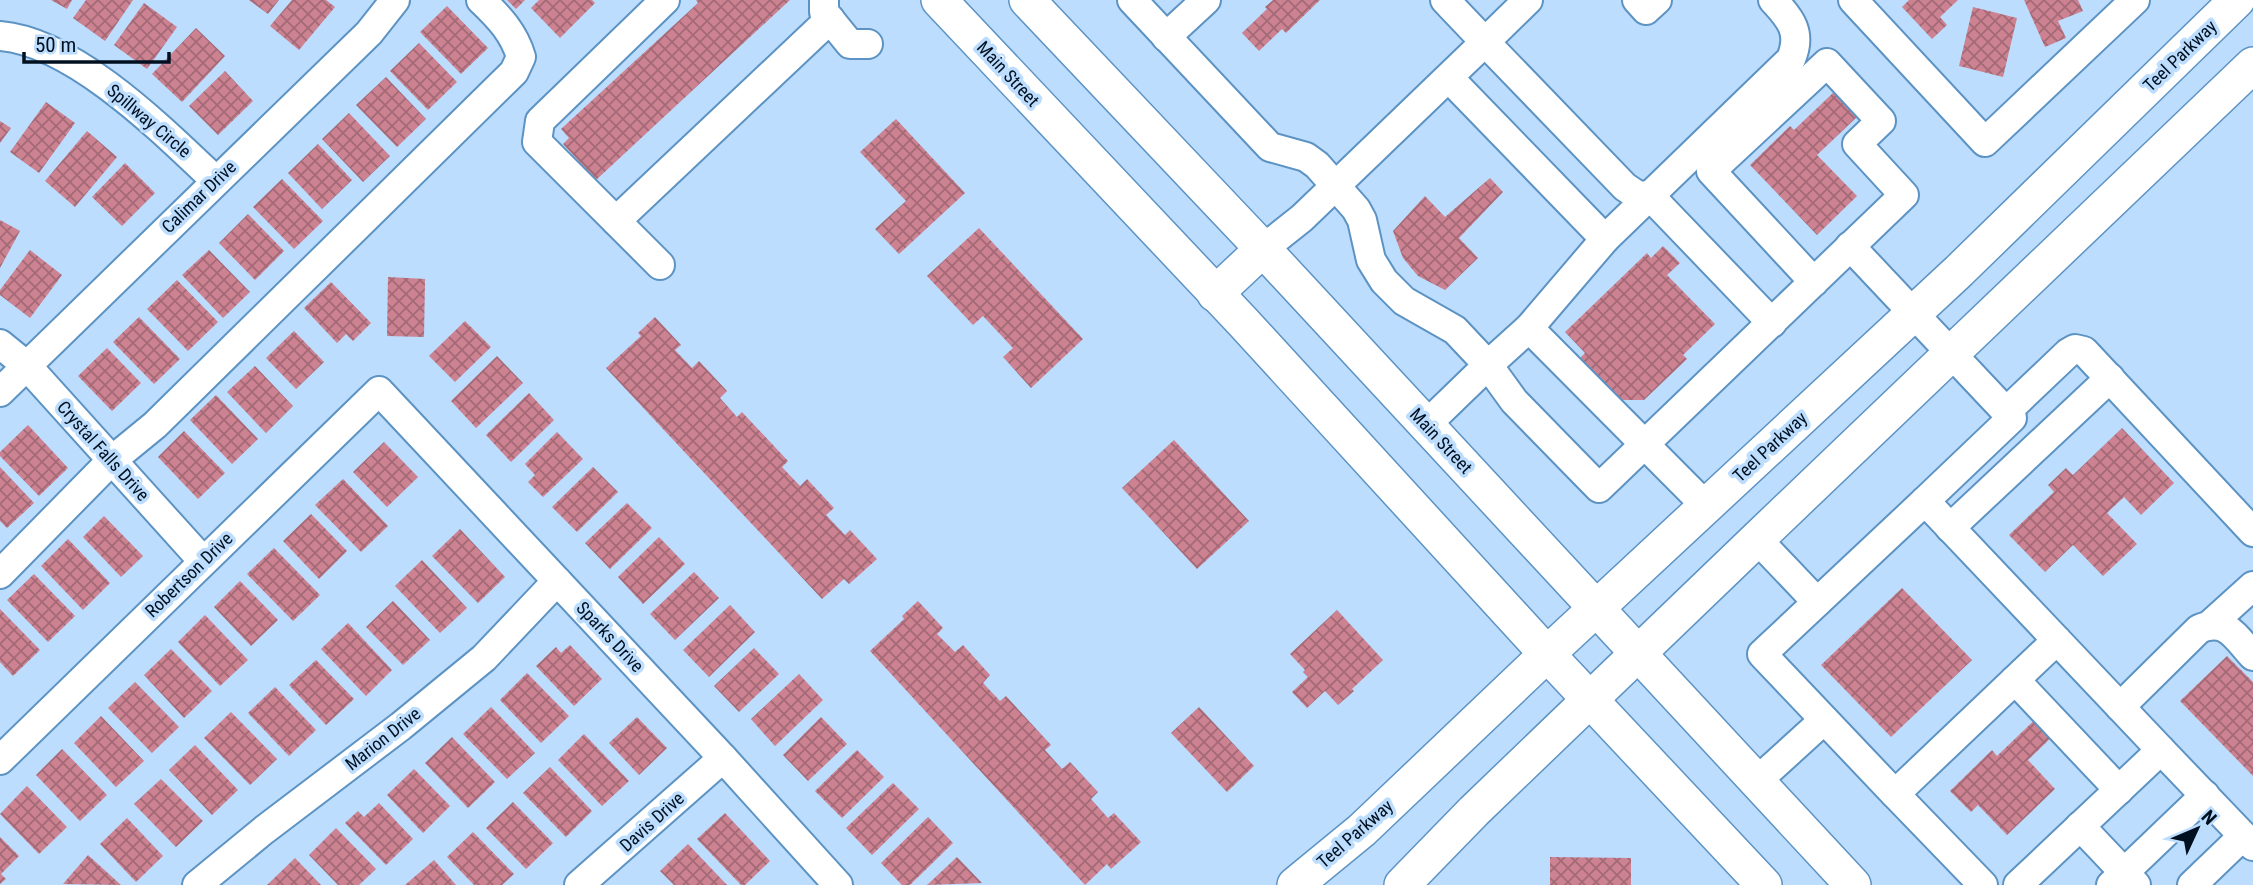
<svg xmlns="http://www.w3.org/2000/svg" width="2253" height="885" font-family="'Roboto Condensed',sans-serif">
	<defs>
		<pattern id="building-cross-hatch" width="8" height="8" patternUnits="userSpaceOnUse" patternTransform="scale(1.75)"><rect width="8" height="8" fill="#cc8291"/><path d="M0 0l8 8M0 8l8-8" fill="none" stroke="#a36976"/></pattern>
	</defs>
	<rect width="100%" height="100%" fill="#bcddfd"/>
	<!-- building -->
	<g fill="url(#building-cross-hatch)">
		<path d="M51,0H72L67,9Z"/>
		<path d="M86,0H133L105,41L73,18Z"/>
		<path d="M249,0H279L268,14Z"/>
		<path d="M292,0H326L335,7L299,50L270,26Z"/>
		<path d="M507,0H525L516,9Z"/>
		<path d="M539,0H592L595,3L560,38L531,8Z"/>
		<path d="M696,0H790L596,180L563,144L569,138L561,129L698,3Z"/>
		<path d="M1273,0H1320L1286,33L1282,29L1259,51L1242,33L1267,9L1265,7Z"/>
		<path d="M1909,0H1958L1940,17L1947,25L1932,39L1902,7Z"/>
		<path d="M2024,0H2078L2083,11L2058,21L2066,38L2045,47Z"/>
		<path d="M144,3L177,27L147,69L114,45Z"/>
		<path d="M447,6L488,48L461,74L420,32Z"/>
		<path d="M1973,7L2017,18L2003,77L1959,66Z"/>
		<path d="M196,28L225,56L182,102L152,74Z"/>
		<path d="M419,43L457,82L428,110L390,71Z"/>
		<path d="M225,71L253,101L218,135L189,106Z"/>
		<path d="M386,77L426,119L397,147L356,105Z"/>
		<path d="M1834,92L1858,116L1817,155L1857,196L1817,235L1750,165L1790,126L1794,130Z"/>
		<path d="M46,102L75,123L39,173L10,152Z"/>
		<path d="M349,113L390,156L363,182L322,139Z"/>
		<path d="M896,119L965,193L899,254L875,229L906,201L860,152Z"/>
		<path d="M0,121L11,128L0,143Z"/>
		<path d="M87,131L117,157L75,207L45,181Z"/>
		<path d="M318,144L352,180L322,209L288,173Z"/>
		<path d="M125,163L155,193L122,226L92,197Z"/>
		<path d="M1490,178L1503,192L1459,238L1478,258L1445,290L1418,276L1403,258L1393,231L1425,196L1445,217Z"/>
		<path d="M282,179L323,221L294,249L253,207Z"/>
		<path d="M248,214L284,251L255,280L219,243Z"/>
		<path d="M0,220L20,231L0,268Z"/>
		<path d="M979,228L1083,339L1031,388L1003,357L1013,348L983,316L973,325L927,276Z"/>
		<path d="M1663,246L1680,263L1667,275L1715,324L1683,355L1687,359L1644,400H1621L1580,358L1585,353L1565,332L1647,253L1651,258Z"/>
		<path d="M30,250L62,275L30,318L0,295V290Z"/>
		<path d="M209,250L250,292L223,318L182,275Z"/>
		<path d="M388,277L425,279L424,337L387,336Z"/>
		<path d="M177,280L218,322L188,351L147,309Z"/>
		<path d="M331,282L371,323L353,341L346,334L337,343L304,308Z"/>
		<path d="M139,317L180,359L154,384L113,342Z"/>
		<path d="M655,317L681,345L675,350L692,368L699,361L727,391L720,398L737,417L742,412L788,461L782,467L800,486L807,479L834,508L826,515L845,535L850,530L877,559L849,584L844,579L822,599L606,368L641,336L638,333Z"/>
		<path d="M465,321L491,347L455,382L429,356Z"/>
		<path d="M294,331L324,362L296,389L266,358Z"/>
		<path d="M107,348L141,383L112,411L78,376Z"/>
		<path d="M497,356L523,383L476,428L451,401Z"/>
		<path d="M255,366L293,406L266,433L227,392Z"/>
		<path d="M529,393L554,420L511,462L486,435Z"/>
		<path d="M216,395L258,439L232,464L190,420Z"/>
		<path d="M28,425L68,468L39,496L0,456V452Z"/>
		<path d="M2122,428L2174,483L2141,515L2124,497L2107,513L2137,544L2103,576L2073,545L2045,572L2009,535L2054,492L2048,485L2066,468L2073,475Z"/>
		<path d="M184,431L225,473L198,499L158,457Z"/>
		<path d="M557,432L583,459L543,497L528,482L535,475L525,464Z"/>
		<path d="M1174,440L1249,521L1197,569L1122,488Z"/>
		<path d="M384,442L418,477L387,507L353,472Z"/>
		<path d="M0,467L34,503L7,528L0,521Z"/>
		<path d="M593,467L618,492L577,532L552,507Z"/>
		<path d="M343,479L388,526L361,552L315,505Z"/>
		<path d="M627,503L652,528L610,569L585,543Z"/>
		<path d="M311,514L347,551L319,579L283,541Z"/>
		<path d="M104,516L143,556L121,577L83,537Z"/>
		<path d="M460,529L505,577L478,603L432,556Z"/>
		<path d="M659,537L685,564L643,604L618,577Z"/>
		<path d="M68,539L110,583L83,610L41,566Z"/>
		<path d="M274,548L320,595L293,621L247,574Z"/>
		<path d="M422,560L467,608L440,633L395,586Z"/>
		<path d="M694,572L719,598L675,640L650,614Z"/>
		<path d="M34,574L75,616L48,642L7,600Z"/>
		<path d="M240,581L278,620L251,646L214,607Z"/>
		<path d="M1902,588L1972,660L1891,737L1821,665Z"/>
		<path d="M393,601L430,640L403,665L366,627Z"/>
		<path d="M918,601L943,628L937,634L955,652L963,645L990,675L983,683L1000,701L1006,696L1051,745L1045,750L1062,769L1070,762L1098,792L1091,799L1108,818L1114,813L1141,842L1111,869L1107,864L1085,885L870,651L904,619L902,616Z"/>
		<path d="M730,605L755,632L709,677L683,650Z"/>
		<path d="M0,609L40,650L13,676L0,662Z"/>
		<path d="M1337,610L1383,660L1352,689L1354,691L1338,705L1325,691L1307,708L1292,692L1308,677L1303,672L1305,670L1290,654Z"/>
		<path d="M205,615L248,660L220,686L178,642Z"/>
		<path d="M348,623L392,670L366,696L321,649Z"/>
		<path d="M570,645L602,679L574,706L536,666L556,647L561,653Z"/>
		<path d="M754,648L779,674L739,712L714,686Z"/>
		<path d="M171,649L212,691L184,718L144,675Z"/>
		<path d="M2227,656L2253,682V776L2180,701Z"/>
		<path d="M316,660L354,699L326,725L289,685Z"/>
		<path d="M527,673L569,716L541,743L500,700Z"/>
		<path d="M799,674L823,700L775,746L751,719Z"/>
		<path d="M135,682L179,727L152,753L108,708Z"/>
		<path d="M275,687L316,730L289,756L248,713Z"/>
		<path d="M491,707L535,753L507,779L463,734Z"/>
		<path d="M1199,707L1254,766L1227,792L1171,733Z"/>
		<path d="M231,712L277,759L250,785L204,738Z"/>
		<path d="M2043,712L2060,729L2028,760L2055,789L2007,835L1978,805L1971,812L1950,791L1992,750L1997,756Z"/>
		<path d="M101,716L144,761L116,787L74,743Z"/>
		<path d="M637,717L667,748L639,775L609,743Z"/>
		<path d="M821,717L847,744L808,781L783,755Z"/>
		<path d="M584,734L629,781L602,806L558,760Z"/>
		<path d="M452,737L495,782L468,808L425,763Z"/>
		<path d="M195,745L238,790L212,815L169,770Z"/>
		<path d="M62,749L107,795L80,821L36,775Z"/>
		<path d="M857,750L884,777L842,818L815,791Z"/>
		<path d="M550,767L592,811L566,837L523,793Z"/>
		<path d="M414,769L450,806L423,833L387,795Z"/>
		<path d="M161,779L203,821L176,847L134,804Z"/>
		<path d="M893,783L919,809L872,855L846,828Z"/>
		<path d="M27,786L67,827L39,854L0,814Z"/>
		<path d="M513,802L553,843L526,869L486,828Z"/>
		<path d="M379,803L413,839L386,865L345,823L358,811L364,817Z"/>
		<path d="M725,813L770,861L745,885H741L697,839Z"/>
		<path d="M928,817L953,843L910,885H902L881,863Z"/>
		<path d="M127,818L163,856L136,882L100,844Z"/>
		<path d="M336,828L376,869L359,885H338L309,855Z"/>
		<path d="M473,832L514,874L502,885H474L447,857Z"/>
		<path d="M0,837L19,856L1,874L6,879L0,884Z"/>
		<path d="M688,844L727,885H674L660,871Z"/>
		<path d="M88,855L121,885L63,884Z"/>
		<path d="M957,857L982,883L927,885Z"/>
		<path d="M1550,857L1631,858V885H1550Z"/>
		<path d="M295,858L321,885H267Z"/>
		<path d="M434,860L456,885H405Z"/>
	</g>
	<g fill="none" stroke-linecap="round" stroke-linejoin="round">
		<defs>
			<g id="minor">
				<path d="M824,0V12L850,44H868"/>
				<path d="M1132,0L1270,147L1306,157L1317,165L1356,209L1362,220L1371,260L1384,281L1404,301L1455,330L1488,365L1426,425"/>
				<path d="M1528,0L1485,42L1625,187L1637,195L1650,196L1772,323"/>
				<path d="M1637,0L1646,10L1657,0"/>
				<path d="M1853,0L1985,142L2135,0"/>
				<path d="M0,36C75,42 163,131 216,181"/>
				<path d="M1166,37L1206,0"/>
				<path d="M1449,78L1605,239L1791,59C1802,33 1791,19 1773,0"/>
				<path d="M616,221L830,19"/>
				<path d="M1605,239L1529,328L1488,365L1514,401L1599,488L1904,195L1857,144L1881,121L1827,63L1711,171L1814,282"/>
				<path d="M1850,246L2012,418L1925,501"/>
				<path d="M1263,249L1302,218L1485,42L1445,0"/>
				<path d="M660,265L537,142L540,121L665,0"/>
				<path d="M1529,328L1706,506"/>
				<path d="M0,344L27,366L203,561"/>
				<path d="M0,392L369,33L395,0"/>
				<path d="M2006,412L2068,353L2075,349L2084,351L2253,532"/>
				<path d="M1950,528L2110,378"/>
				<path d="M1757,539L1817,602"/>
				<path d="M0,574L111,461L155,425L514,72L521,57C514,33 499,17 481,0"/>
				<path d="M2212,623L2253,586"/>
				<path d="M2015,680L2119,790"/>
				<path d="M2120,707L2199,629C2227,617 2236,638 2253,656"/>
				<path d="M2161,750L2253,846"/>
				<path d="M0,760L379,391L723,758L838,885"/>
				<path d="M1757,781L1824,720"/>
				<path d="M1895,794L1983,885"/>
				<path d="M2080,826L2136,885"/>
				<path d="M197,885L264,830L401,726L484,658L557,581"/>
				<path d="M579,885L723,758"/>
				<path d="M2018,885L2161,750L1925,501L1762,654L1895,794L2057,640"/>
				<path d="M2111,885L2205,795"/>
				<path d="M2192,885L2243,836"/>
			</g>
			<g id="major">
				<path d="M939,0L1243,322L1547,654L1764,885"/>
				<path d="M1027,0L1263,249L1853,885"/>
				<path d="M1215,294L1263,249"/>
				<path d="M1295,885L1362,830L1547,654L1959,271L2237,0"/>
				<path d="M1402,885L1474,811L1757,539L2253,65"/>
			</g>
		</defs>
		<!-- minor casing -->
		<use href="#minor" stroke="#5d93c3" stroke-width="32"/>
		<!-- major casing -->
		<use href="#major" stroke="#5d93c3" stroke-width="38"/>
		<!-- minor -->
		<use href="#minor" stroke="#fff" stroke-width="28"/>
		<!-- major -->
		<use href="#major" stroke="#fff" stroke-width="35"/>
	</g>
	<g text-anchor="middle" stroke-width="7" stroke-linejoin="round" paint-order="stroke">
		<!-- street labels -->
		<g font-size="18" fill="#001021" stroke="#bcddfd">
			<text transform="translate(2180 56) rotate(-44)" y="6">Teel Parkway</text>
			<text transform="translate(1008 74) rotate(47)" y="6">Main Street</text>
			<text transform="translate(149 121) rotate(40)" y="6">Spillway Circle</text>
			<text transform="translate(199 197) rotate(-44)" y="6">Calimar Drive</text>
			<text transform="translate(1441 441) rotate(47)" y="6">Main Street</text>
			<text transform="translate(1770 447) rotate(-43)" y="6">Teel Parkway</text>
			<text transform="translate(103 451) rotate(48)" y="6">Crystal Falls Drive</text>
			<text transform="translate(189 575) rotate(-44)" y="6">Robertson Drive</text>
			<text transform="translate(610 637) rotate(47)" y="6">Sparks Drive</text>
			<text transform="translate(383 739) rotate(-38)" y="6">Marion Drive</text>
			<text transform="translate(652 822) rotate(-42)" y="6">Davis Drive</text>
			<text transform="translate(1355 834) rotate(-41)" y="6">Teel Parkway</text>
		</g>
	</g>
	<!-- north arrow -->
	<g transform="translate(2197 829) rotate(46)" stroke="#bcddfd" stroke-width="5" paint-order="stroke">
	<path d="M0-5L12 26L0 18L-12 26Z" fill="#001021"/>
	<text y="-10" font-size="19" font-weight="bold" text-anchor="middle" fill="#001021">N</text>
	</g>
	<!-- scale -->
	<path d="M24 52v10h145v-10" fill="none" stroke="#001021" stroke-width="3.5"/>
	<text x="35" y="52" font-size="21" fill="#001021" stroke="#bcddfd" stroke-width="5" paint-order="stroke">50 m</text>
</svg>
